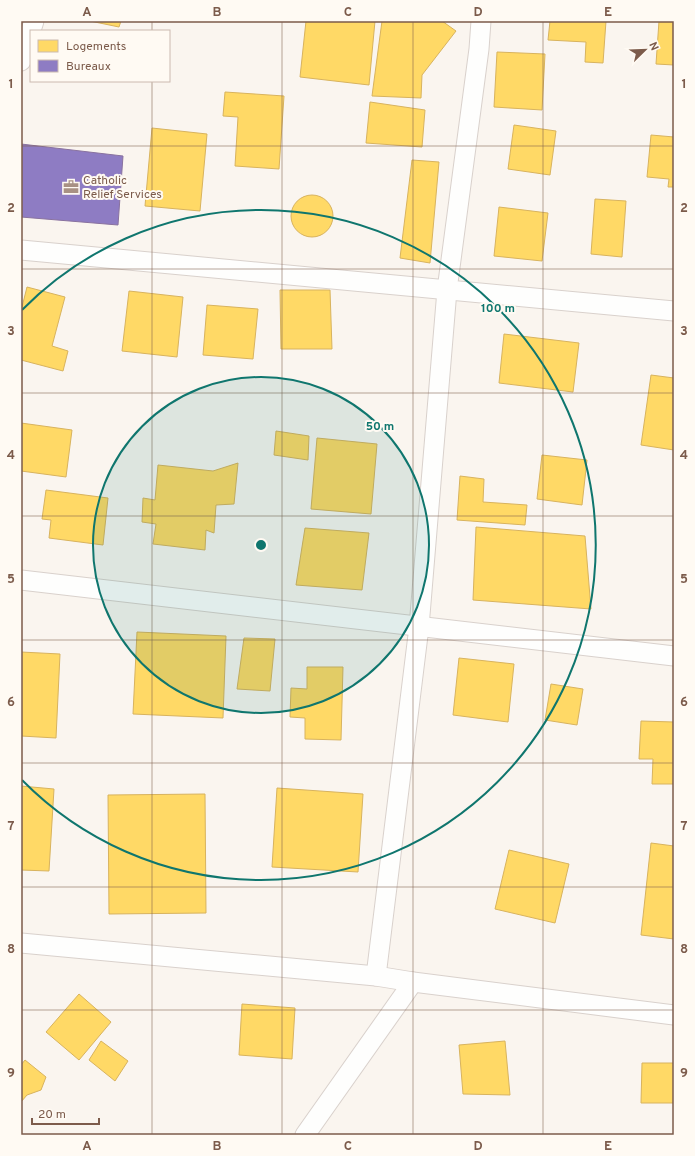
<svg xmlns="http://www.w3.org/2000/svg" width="695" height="1156" font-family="Overpass,sans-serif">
	<rect width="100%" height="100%" fill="#faf5ef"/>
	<!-- homes -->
	<g fill="#ffd966" stroke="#d8b35e">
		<path d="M90,21H121L119,27Z"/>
		<path d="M306,21H375L369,85L300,77Z"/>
		<path d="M382,21H442L456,31L422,75L421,98L372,96Z"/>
		<path d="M550,21H606L603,63L585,62L586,42L548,40Z"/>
		<path d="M659,21H674V65L656,64Z"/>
		<path d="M497,52L545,54L542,110L494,107Z"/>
		<path d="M225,92L284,96L279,169L235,166L238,117L223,116Z"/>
		<path d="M370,102L425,110L422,147L366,143Z"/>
		<path d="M514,125L556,131L550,175L508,169Z"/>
		<path d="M152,128L207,134L200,211L145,206Z"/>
		<path d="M651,135L674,137V187H668L669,179L647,177Z"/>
		<path d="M412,160L439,162L430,263L400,258Z"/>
		<circle cx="312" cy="216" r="21"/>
		<path d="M595,199L626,201L622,257L591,254Z"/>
		<path d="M499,207L548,213L542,261L494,256Z"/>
		<path d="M27,287L65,297L52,346L68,351L63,371L21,360V311Z"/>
		<path d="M280,290H330L332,349H281Z"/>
		<path d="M129,291L183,297L177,357L122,351Z"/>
		<path d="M207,305L258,309L253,359L203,355Z"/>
		<path d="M504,334L579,343L573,392L499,383Z"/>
		<path d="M651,375L674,378V450L641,445Z"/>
		<path d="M21,423L72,430L66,477L21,471Z"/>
		<path d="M276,431L309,436L308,460L274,455Z"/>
		<path d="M317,438L377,444L371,514L311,509Z"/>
		<path d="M542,455L587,460L582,505L537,499Z"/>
		<path d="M238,463L234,504L216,505L214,533L206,530L205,550L153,544L156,524L142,522L143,498L155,500L158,465L213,471Z"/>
		<path d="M460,476L484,479L483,502L527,505L525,525L457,520Z"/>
		<path d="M46,490L108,498L103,545L49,538L51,520L42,519Z"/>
		<path d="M476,527L585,536L591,609L473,600Z"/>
		<path d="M305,528L369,533L362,590L296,585Z"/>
		<path d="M137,632L226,636L223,718L133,714Z"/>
		<path d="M244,638L275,639L270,691L237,689Z"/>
		<path d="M21,652L60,654L56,738L21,736Z"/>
		<path d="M459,658L514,664L508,722L453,715Z"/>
		<path d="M307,667H343L341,740L305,739V718L290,717L291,688L307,689Z"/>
		<path d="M551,684L583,689L577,725L545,720Z"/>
		<path d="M641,721L674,722V784H652L653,759H639Z"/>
		<path d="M21,786L54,789L49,871L21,870Z"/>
		<path d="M277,788L363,794L358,872L272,867Z"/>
		<path d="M205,794L206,913L109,914L108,795Z"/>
		<path d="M651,843L674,846V939L641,935Z"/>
		<path d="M509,850L569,864L555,923L495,909Z"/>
		<path d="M79,994L111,1022L79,1060L46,1032Z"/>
		<path d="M242,1004L295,1008L292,1059L239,1055Z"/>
		<path d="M101,1041L128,1061L115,1081L89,1060Z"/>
		<path d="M505,1041L510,1095L463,1094L459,1045Z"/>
		<path d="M25,1060L46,1077L41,1090L27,1095L21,1102V1065Z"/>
		<path d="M642,1063H674V1103H641Z"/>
	</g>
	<!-- offices -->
	<path fill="#8e7cc3" stroke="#89729f" d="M21,144L123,156L118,225L21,217Z"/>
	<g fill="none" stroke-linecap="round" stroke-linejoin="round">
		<defs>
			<g id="street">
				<path d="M21,61L34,21"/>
				<path d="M21,250L674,311"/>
				<path d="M21,580L674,656"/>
				<path d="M21,943L376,976L413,982L674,1015"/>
				<path d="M376,976L419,627L447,290L479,49L481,21"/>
				<path d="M305,1135L413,982"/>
			</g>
		</defs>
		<!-- street casing -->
		<use href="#street" stroke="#d9d1cc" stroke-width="21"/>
		<!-- street -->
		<use href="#street" stroke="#fefefd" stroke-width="19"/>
	</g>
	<!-- grid -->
	<path fill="none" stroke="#7c5b4b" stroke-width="1" stroke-opacity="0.55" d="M152,21V31M282,21V1135M413,21V1135M543,21V1135M152,81V1135M21,146H674M21,269H674M21,393H674M21,516H674M21,640H674M21,763H674M21,887H674M21,1010H674"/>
	<!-- distance rings -->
	<circle cx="261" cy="545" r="168" fill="#0f766e" fill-opacity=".12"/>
	<g fill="none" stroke="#0f766e" stroke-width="2">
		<circle cx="261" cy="545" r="168"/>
		<path d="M22 310A335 335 0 1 1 22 780"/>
	</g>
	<!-- icons -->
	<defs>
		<symbol id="office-bare" viewBox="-9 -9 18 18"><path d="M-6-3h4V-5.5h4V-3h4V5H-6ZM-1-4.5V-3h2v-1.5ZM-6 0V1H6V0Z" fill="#a89184" stroke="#fffaf3" stroke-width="2.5" paint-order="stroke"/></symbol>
	</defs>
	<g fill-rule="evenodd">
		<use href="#office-bare" x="60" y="176" width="22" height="22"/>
	</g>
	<g text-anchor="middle" stroke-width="4" stroke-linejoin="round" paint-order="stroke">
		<!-- poi labels -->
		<g font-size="12" fill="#7c5b4b" stroke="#fffaf3" text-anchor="start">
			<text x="83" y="184">Catholic<tspan x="83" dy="14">Relief Services</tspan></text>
		</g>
	</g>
	<circle cx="261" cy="545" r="6" fill="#0f766e" stroke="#fffaf3" stroke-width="2"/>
	<g font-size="12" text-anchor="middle" font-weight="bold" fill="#0f766e" stroke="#fffaf3" stroke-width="4" stroke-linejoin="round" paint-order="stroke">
		<text x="498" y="312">100 m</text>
		<text x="380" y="430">50 m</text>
	</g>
	<!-- border -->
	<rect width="695" height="1156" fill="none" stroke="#fffaf3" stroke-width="44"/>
	<!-- legend -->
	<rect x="30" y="30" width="140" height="52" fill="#fffaf3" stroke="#cbbab0"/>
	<rect x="38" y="40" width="20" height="12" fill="#ffd966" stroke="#cbbab0"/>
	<text x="66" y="50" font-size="12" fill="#7c5b4b">Logements</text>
	<rect x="38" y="60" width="20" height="12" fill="#8e7cc3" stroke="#cbbab0"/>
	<text x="66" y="70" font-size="12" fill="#7c5b4b">Bureaux</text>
	<!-- north arrow -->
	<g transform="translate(645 50) rotate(67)" stroke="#fffaf3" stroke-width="3" paint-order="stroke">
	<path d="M0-3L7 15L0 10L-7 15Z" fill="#7c5b4b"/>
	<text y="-6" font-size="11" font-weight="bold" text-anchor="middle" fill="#7c5b4b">N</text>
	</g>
	<!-- scale -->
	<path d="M32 1118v6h67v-6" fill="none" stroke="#7c5b4b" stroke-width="2"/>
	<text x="38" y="1118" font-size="12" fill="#7c5b4b" stroke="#fffaf3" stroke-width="3" paint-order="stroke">20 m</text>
	<rect x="22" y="22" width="651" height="1112" fill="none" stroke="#7c5b4b" stroke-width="1.5"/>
	<g font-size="13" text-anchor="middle" font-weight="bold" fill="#7c5b4b">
		<text x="87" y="16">A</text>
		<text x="217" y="16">B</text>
		<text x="348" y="16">C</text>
		<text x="478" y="16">D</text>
		<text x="608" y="16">E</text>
		<text x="11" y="88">1</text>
		<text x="684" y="88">1</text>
		<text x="11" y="212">2</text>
		<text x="684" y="212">2</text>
		<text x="11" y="335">3</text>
		<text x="684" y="335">3</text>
		<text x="11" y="459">4</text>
		<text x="684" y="459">4</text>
		<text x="11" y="583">5</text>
		<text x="684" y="583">5</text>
		<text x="11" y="706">6</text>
		<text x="684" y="706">6</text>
		<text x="11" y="830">7</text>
		<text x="684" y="830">7</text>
		<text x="11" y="953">8</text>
		<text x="684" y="953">8</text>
		<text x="11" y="1077">9</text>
		<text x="684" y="1077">9</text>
		<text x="87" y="1150">A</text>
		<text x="217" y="1150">B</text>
		<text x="348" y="1150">C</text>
		<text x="478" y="1150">D</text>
		<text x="608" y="1150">E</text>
	</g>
</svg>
